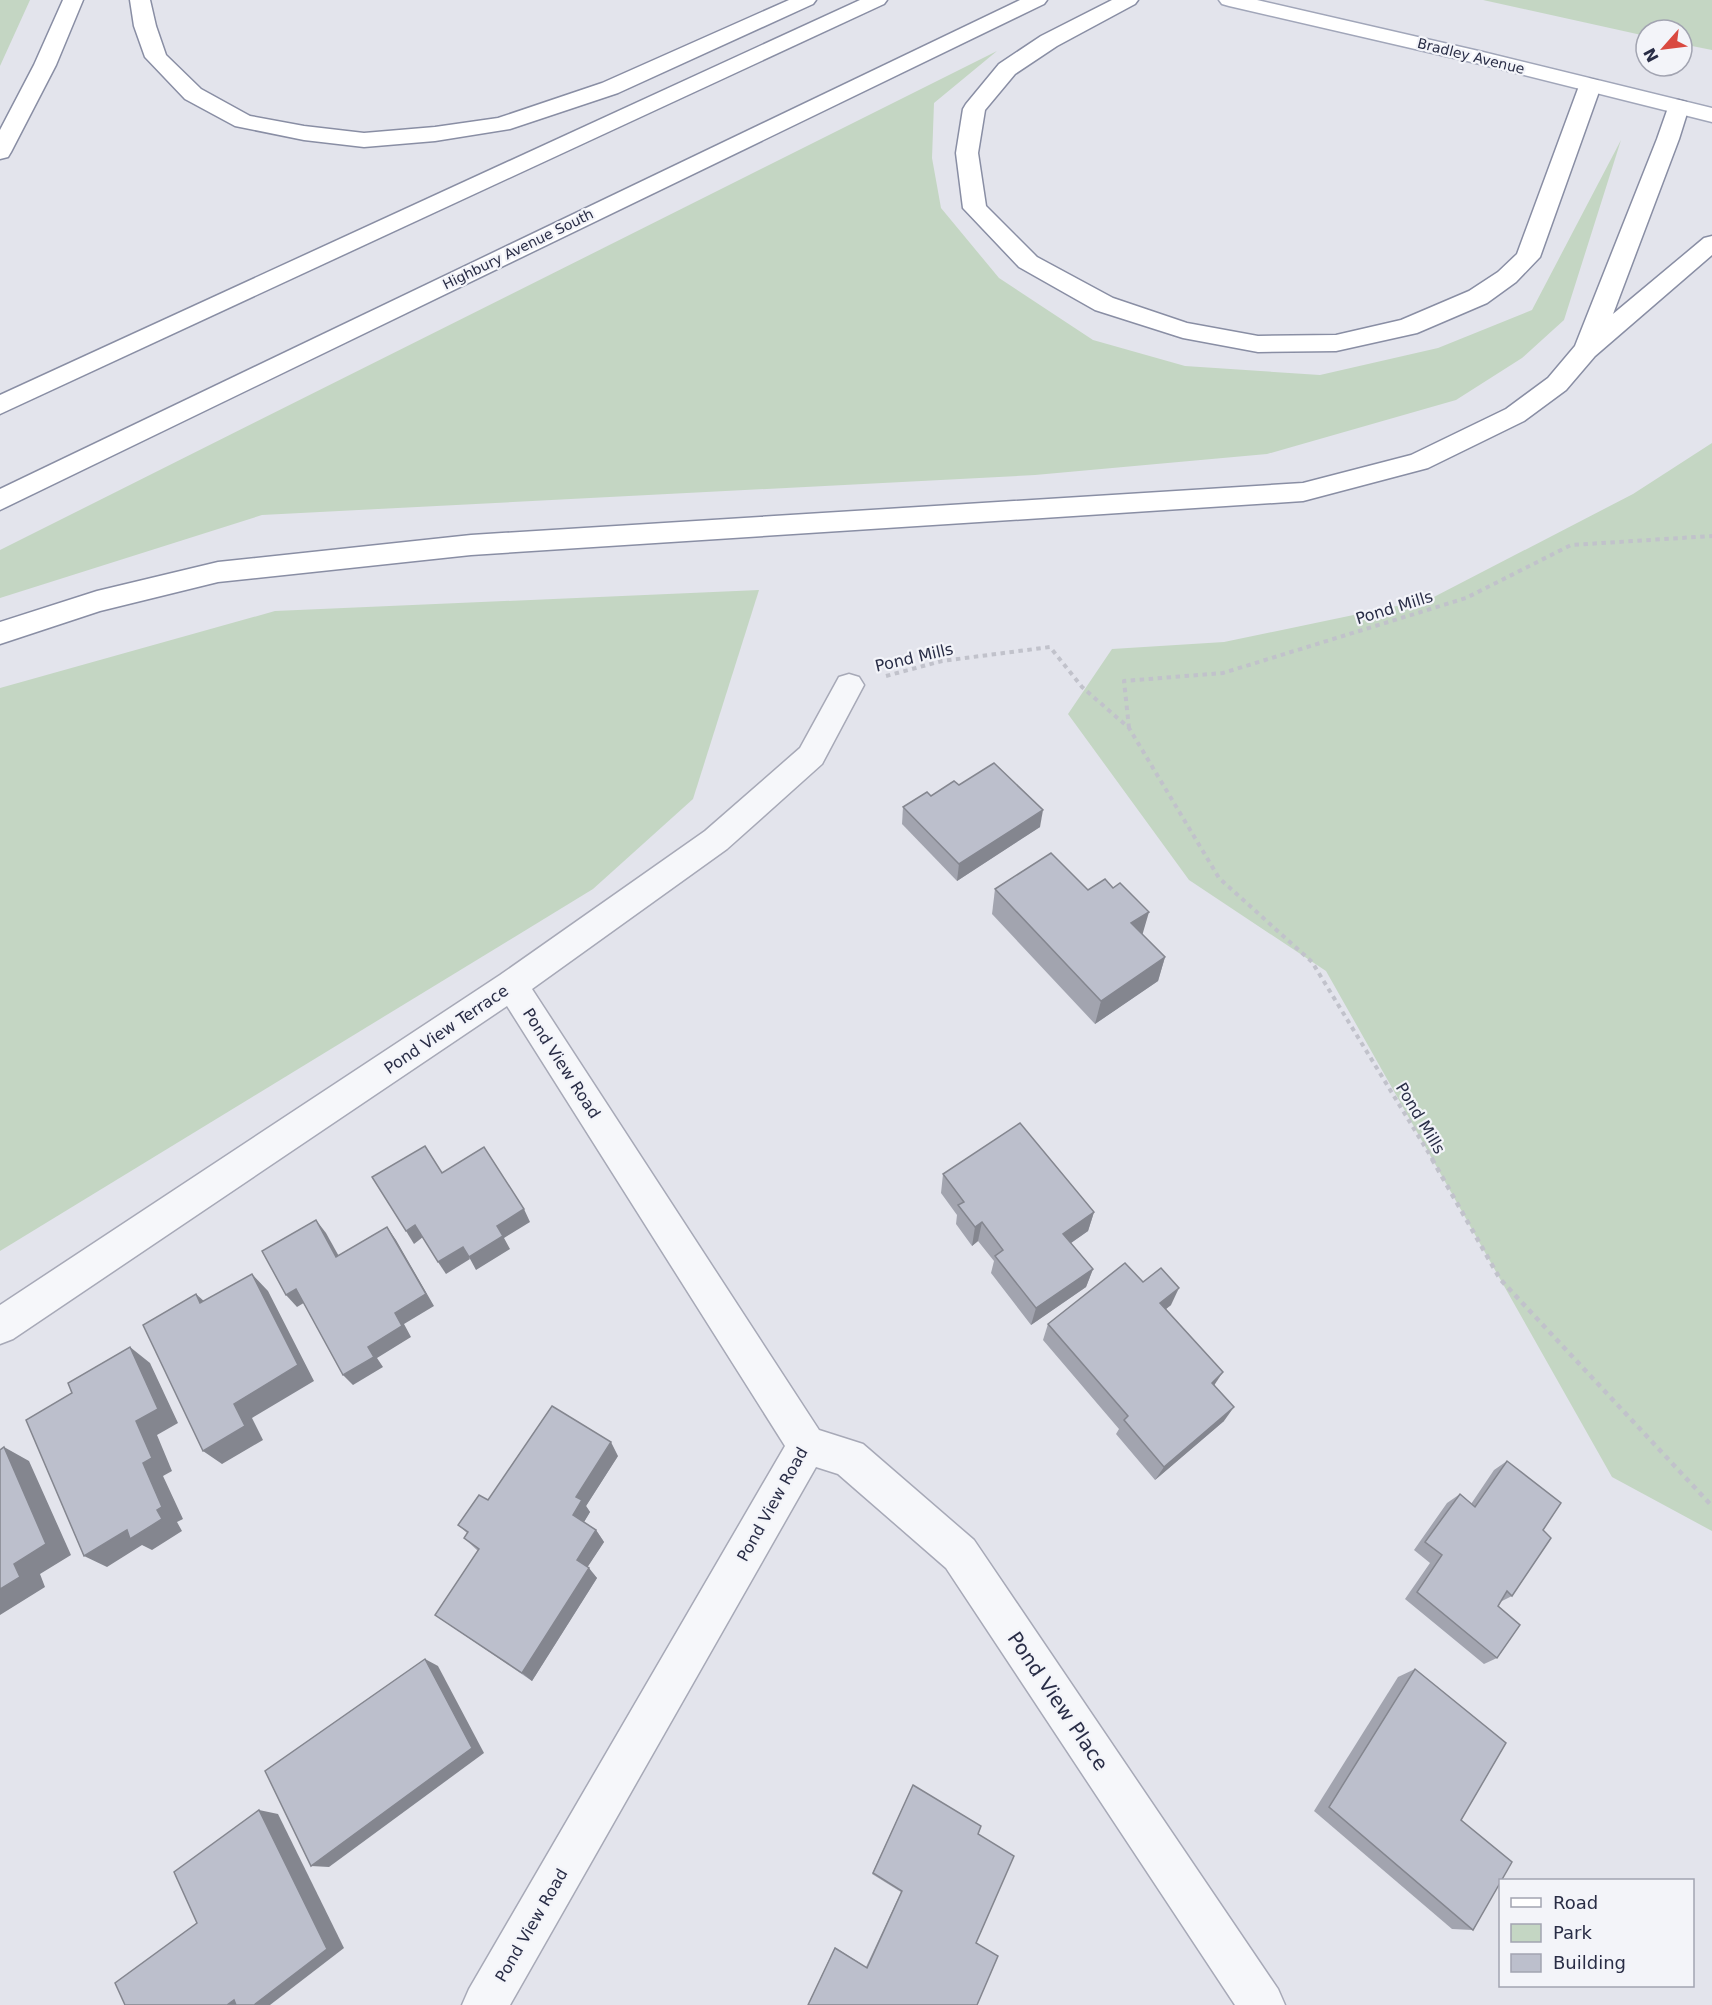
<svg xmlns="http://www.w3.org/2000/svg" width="1712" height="2005" font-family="'DejaVu Sans',sans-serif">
	<rect width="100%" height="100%" fill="#e3e4ec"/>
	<!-- green -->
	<g fill="#c4d6c3">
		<path d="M0,0H30L0,66Z"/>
		<path d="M1483,0H1712V50L1682,44V30H1646V36Z"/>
		<path d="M997,51L934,103L932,158L941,208L999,278L1093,340L1185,366L1320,375L1438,348L1532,310L1621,140L1564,320L1522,358L1456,400L1267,454L1035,475L262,515L0,598V550Z"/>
		<path d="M1712,443V1531L1612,1477L1326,971L1189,880L1068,714L1112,649L1224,642L1430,599L1633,494Z"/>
		<path d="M759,590L693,799L593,889L0,1251V688L275,611Z"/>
	</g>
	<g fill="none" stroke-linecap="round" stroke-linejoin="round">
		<defs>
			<path id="minor" d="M849,674L859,677L864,685L822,764L727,849L532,989L819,1430L863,1444L974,1540L1278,1989L1285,2005H1235L946,1568L838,1474L816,1467L510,2005H462L469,1989L785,1446L507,1006L13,1339L0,1344V1305L500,975L705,831L800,748L839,677Z"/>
			<path id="major" d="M1219,0H1257L1483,52L1712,108V122L1480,64L1229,6L1222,4Z"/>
			<g id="highway">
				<path d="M63,0H83L56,65L11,152L8,157L0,159V130L34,65Z"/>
				<path d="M130,0H150L156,26L166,55L201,89L250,116L304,126L364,133L435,127L498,118L602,83L789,0H816L813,4L618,93L510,129L435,141L364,147L304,140L235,126L185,99L145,57L134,26Z"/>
				<path d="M860,0H887L884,4L0,414V395Z"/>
				<path d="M1020,0H1047L1044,4L0,510V489Z"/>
				<path d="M1112,0H1138L1135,4L1057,46L1015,74L985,110L978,153L986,206L1037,257L1113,298L1187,323L1258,336L1336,335L1401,320L1469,291L1498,272L1517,254L1579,86L1582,81L1590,79L1598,81L1601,86L1540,257L1516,282L1487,303L1417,333L1336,351L1258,352L1183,338L1095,310L1019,267L963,208L956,153L963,109L966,104L999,64L1041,36Z"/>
				<path d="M1678,100L1686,102L1689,107L1679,139L1613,314L1704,238L1712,236V255L1595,356L1566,390L1524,421L1428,468L1303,501L471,555L218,582L100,611L0,644V622L97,591L218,562L471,535L1303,483L1411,455L1506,409L1548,378L1575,346L1657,139L1670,102Z"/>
			</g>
		</defs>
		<!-- minor casing -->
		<use href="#minor" stroke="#a7a9b7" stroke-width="3"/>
		<!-- major casing -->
		<use href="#major" stroke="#a1a6b9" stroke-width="3"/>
		<!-- highway casing -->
		<use href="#highway" stroke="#898ea4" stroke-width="3"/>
		<!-- path-far1 -->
		<g stroke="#c1c2cb" stroke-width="4" stroke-dasharray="4.5 4.5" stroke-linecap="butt">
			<path d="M886,676L942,661L1050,647L1082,687L1129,728L1219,878L1312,962L1433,1160"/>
			<path d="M1129,728L1124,681L1223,673L1466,598L1571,545L1712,536"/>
		</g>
		<!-- path -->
		<path stroke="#c1c2cb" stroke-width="4.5" stroke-dasharray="5 5" stroke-linecap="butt" d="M1432,1159L1500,1279L1712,1506"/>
		<!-- minor -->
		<use href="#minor" fill="#f6f7fa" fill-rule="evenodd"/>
		<!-- major -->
		<use href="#major" fill="#fff" fill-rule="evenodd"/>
		<!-- highway -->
		<use href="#highway" fill="#fff" fill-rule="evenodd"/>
	</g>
	<!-- wall -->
	<g fill="#a2a4af">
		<path d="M959,785L1040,827L957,881L902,824L903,807Z"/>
		<path d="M995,889L1088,890L1142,934L1165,957L1158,981L1095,1024L992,914Z"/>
		<path d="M943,1174L1094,1212L1088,1231L1071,1243L1093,1269L1086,1287L1031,1325L991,1273L994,1261L978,1241L972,1246L956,1224L957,1215L941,1193Z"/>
		<path d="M1143,1282L1171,1305L1166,1309L1215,1385L1224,1421L1155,1480L1116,1434L1119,1429L1043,1340L1048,1324Z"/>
		<path d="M618,1456L586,1506L590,1512L584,1522L596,1530L604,1542L587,1567L597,1578L532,1681L435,1615L478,1551L464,1538L467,1533L458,1525L488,1500Z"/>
		<path d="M1507,1461L1543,1530L1512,1596L1500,1602L1498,1606L1497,1658L1484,1664L1405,1599L1430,1563L1414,1550L1447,1503L1460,1494L1471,1504L1494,1470Z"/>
		<path d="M1415,1669L1461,1820L1473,1930L1452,1929L1314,1811L1398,1677Z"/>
		<path d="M913,1785L978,1834L976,1943L808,2005L835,1947L866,1967L901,1892L872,1874Z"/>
	</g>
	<!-- shaded-wall -->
	<g fill="#84868f">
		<path d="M1043,810L1040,827L957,881L959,864Z"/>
		<path d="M1149,912L1142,936L1131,923Z"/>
		<path d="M1165,957L1158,981L1095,1024L1101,1001Z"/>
		<path d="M524,1209L530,1222L504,1238L510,1249L476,1270L469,1257L497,1226Z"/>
		<path d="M1094,1212L1088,1231L1058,1252L1063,1234Z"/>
		<path d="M316,1220L326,1233L346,1269L336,1257Z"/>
		<path d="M982,1222L978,1241L972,1246L975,1227Z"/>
		<path d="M415,1225L423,1237L414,1244L406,1231Z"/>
		<path d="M387,1227L396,1240L434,1306L404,1324L411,1337L377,1358L383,1367L353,1385L343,1375L368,1347L395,1313Z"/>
		<path d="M463,1247L470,1259L446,1274L438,1262Z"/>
		<path d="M1093,1269L1086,1287L1031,1325L1036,1308Z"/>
		<path d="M252,1274L268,1291L314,1381L252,1418L263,1440L222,1464L203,1451L234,1404Z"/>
		<path d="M1179,1288L1171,1305L1152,1320L1160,1303Z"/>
		<path d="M296,1289L307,1301L297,1307L286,1295Z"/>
		<path d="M196,1294L215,1311L200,1303Z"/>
		<path d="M130,1347L150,1363L178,1423L157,1435L172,1471L163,1476L183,1519L177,1522L182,1531L152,1550L142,1545L107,1567L84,1556L157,1510L143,1463L136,1421Z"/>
		<path d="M1223,1372L1213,1387L1212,1383Z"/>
		<path d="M1234,1407L1224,1421L1155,1480L1164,1467Z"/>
		<path d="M611,1442L618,1456L586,1506L590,1512L581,1527L573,1515L576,1497Z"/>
		<path d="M4,1447L29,1461L71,1555L40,1574L45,1587L0,1615V1589L14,1564Z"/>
		<path d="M596,1530L604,1542L585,1571L577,1560Z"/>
		<path d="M589,1568L597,1578L532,1681L522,1673Z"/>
		<path d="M425,1659L438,1666L484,1753L329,1867L311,1866Z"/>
		<path d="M259,1810L278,1814L344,1948L270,2005H254Z"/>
		<path d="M234,2000L244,2005H227Z"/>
	</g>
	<!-- building -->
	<g fill="#bcbfcc" stroke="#84868f" stroke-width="1.5">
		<path d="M994,763L1043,810L959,864L903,807L927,792L931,796L954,781L959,785Z"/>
		<path d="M1051,853L1088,890L1105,879L1113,888L1120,883L1149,912L1131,923L1165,957L1101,1001L995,889Z"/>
		<path d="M1020,1123L1094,1212L1063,1234L1093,1269L1036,1308L995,1256L1003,1250L982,1222L975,1227L958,1205L964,1202L943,1174Z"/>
		<path d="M425,1146L442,1173L484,1147L524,1209L497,1226L503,1236L469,1257L463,1247L438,1262L415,1225L406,1231L372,1177Z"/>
		<path d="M316,1220L336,1257L387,1227L426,1294L395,1313L402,1326L368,1347L374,1357L343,1375L296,1289L286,1295L262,1251Z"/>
		<path d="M1125,1263L1143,1282L1161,1268L1179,1288L1160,1303L1223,1372L1212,1383L1234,1407L1164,1467L1124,1420L1128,1416L1048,1324Z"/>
		<path d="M252,1274L298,1365L234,1404L245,1426L203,1451L143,1325L196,1294L200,1303Z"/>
		<path d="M130,1347L158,1409L136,1421L152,1458L143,1463L162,1507L157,1510L162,1519L130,1539L127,1530L84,1556L26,1420L72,1393L68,1383Z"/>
		<path d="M552,1406L611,1442L576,1497L582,1500L573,1515L596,1530L577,1560L589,1568L522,1673L435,1615L479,1549L464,1538L468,1532L458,1525L479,1495L488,1500Z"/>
		<path d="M4,1447L46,1544L14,1564L20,1577L0,1589V1450Z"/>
		<path d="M1507,1461L1561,1503L1543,1530L1551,1538L1512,1596L1507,1591L1498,1606L1520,1625L1497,1658L1417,1592L1442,1555L1425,1542L1460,1494L1475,1507Z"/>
		<path d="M425,1659L472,1748L311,1866L265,1771Z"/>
		<path d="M1415,1669L1506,1743L1461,1820L1512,1862L1473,1930L1329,1807Z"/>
		<path d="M913,1785L981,1826L978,1834L1014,1856L976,1943L998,1956L977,2005H808L835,1948L867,1968L902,1891L873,1873Z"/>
		<path d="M259,1810L327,1949L254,2005H236L234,2000L227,2005H125L115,1983L197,1923L174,1872Z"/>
	</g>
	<g text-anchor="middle" stroke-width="4.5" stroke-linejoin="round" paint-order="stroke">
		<!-- far-street labels -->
		<g font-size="14" fill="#292d46" stroke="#f3f4f9">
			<text transform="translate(1471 56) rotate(14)" y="5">Bradley Avenue</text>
			<text transform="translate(518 249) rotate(-26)" y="5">Highbury Avenue South</text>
		</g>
		<!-- street labels -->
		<g font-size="16" fill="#292d46" stroke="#f3f4f9">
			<text transform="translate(1394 607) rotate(-17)" y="6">Pond Mills</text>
			<text transform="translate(914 657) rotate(-13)" y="6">Pond Mills</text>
			<text transform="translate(446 1029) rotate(-34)" y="6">Pond View Terrace</text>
			<text transform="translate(562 1063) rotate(57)" y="6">Pond View Road</text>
			<text transform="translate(1421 1118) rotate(59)" y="6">Pond Mills</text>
			<text transform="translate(772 1504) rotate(-61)" y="6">Pond View Road</text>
			<text transform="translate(531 1925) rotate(-60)" y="6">Pond View Road</text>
		</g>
		<!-- near-street labels -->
		<g font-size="20" fill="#292d46" stroke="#f3f4f9">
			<text transform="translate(1058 1701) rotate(56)" y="7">Pond View Place</text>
		</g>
	</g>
	<!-- legend -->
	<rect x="1499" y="1879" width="195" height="108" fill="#f3f4f9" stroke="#a2a4b1" stroke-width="1.5"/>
	<rect x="1511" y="1898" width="30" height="9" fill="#ffffff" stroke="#a2a4b1" stroke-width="1.5"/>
	<text x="1553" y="1909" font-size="18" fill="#292d46">Road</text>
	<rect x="1511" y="1924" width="30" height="18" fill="#c4d6c3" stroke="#a2a4b1" stroke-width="1.5"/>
	<text x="1553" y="1939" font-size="18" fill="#292d46">Park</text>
	<rect x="1511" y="1954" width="30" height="18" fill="#bcbfcc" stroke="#a2a4b1" stroke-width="1.5"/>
	<text x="1553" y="1969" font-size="18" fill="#292d46">Building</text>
	<!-- north arrow -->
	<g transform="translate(1664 48) rotate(242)"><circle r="28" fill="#f3f4f9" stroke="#a2a4b1" stroke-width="1.5"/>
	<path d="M0-4.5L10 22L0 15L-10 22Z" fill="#d94940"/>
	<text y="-9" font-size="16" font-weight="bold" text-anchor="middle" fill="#292d46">N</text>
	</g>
</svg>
